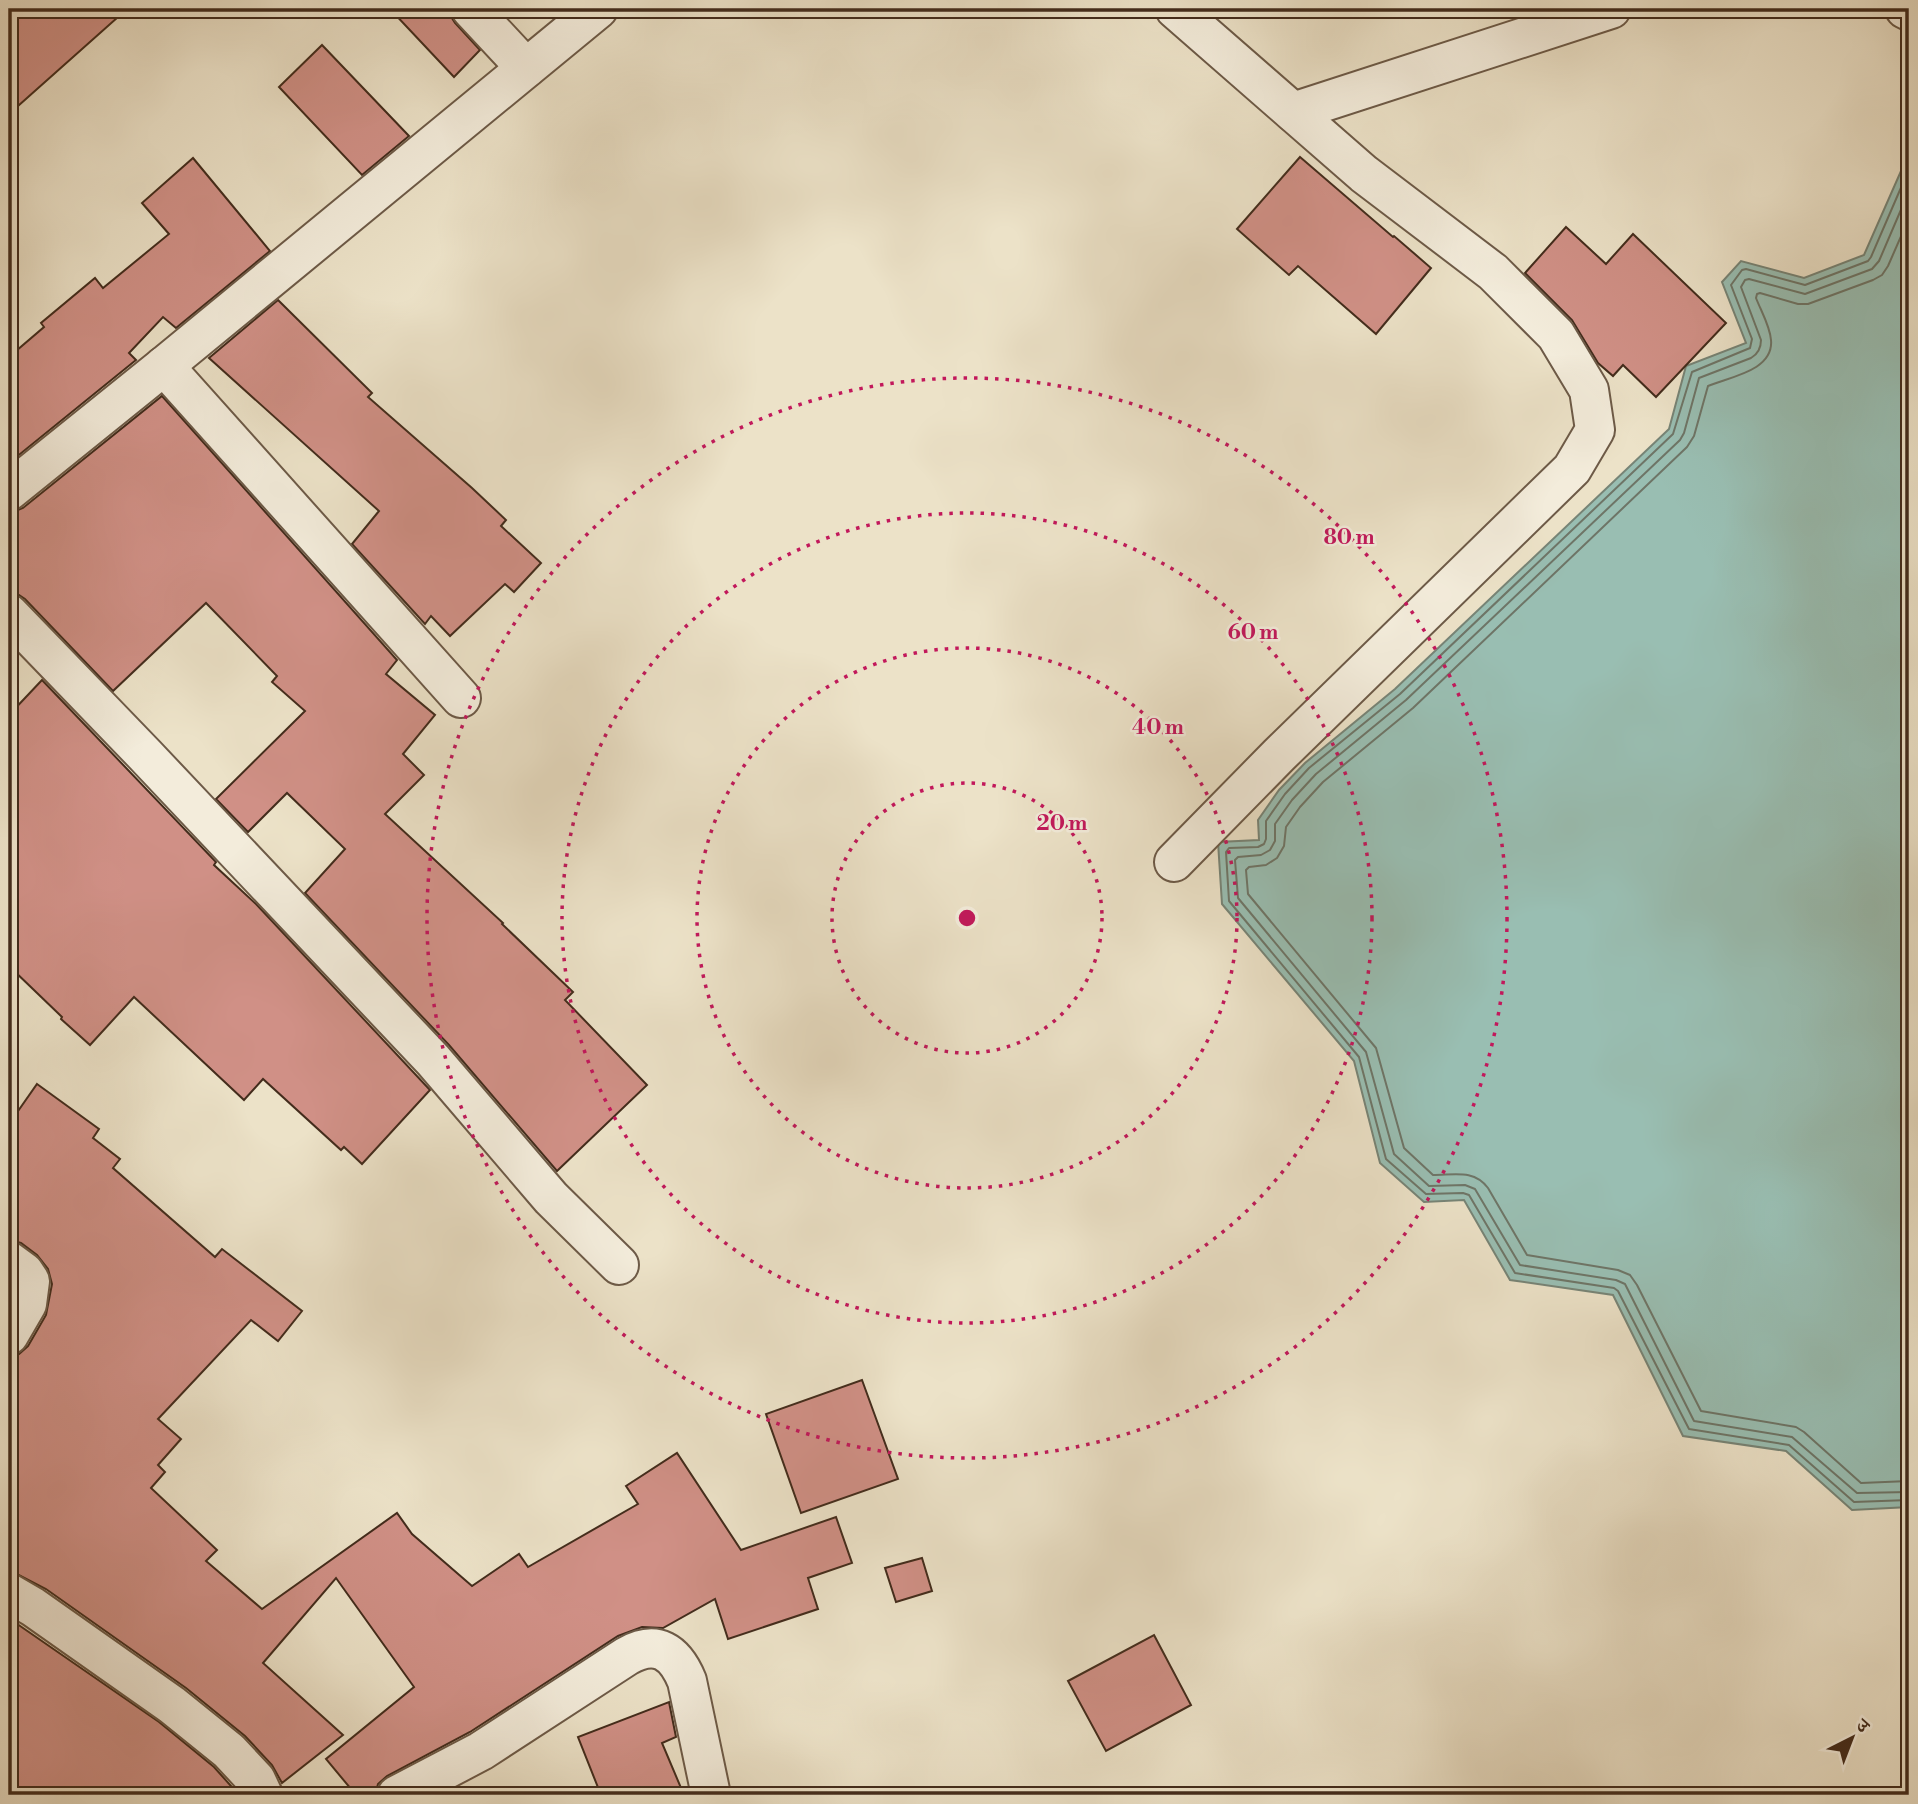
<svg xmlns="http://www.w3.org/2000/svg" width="1918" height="1804" font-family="'Libre Bodoni','Noto Serif Devanagari',serif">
	<rect width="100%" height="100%" fill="#ece2c8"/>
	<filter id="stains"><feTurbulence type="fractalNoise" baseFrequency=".00286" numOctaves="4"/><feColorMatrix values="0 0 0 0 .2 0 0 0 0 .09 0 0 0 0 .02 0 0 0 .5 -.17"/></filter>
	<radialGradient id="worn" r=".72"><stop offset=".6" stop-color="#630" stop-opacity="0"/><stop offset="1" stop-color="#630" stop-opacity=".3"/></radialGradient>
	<!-- water -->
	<path fill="#99beb2" stroke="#778476" stroke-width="2" d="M1901,171L1909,176V1507L1852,1510L1786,1451L1683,1436L1613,1295L1510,1280L1464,1200L1424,1202L1380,1163L1354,1061L1222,904L1218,842L1259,840L1258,820L1279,790L1305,763L1395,689L1669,429L1686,366L1746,343L1722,282L1741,261L1804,278L1864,255Z"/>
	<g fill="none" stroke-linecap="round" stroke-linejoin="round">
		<!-- shore -->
		<g stroke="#6e7567" stroke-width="2">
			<path d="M1909,181L1903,183L1871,257L1868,261L1805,285L1746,269L1742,270L1731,285L1752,339L1750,348L1692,372L1673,434L1400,694L1309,768L1285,794L1266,821V839L1264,844L1258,847L1229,848L1226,852L1229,901L1359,1057L1386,1159L1426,1194L1463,1193L1469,1195L1515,1273L1614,1288L1618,1291L1689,1429L1789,1445L1854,1502L1909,1500"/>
			<path d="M1909,191L1879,261L1872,269L1805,294L1749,279L1745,280L1741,287L1761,340C1761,348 1758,354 1751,358L1699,378L1684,433L1680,440L1406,700L1316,774L1292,800L1275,824V841L1270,850L1261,855L1238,857L1235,860L1238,898L1366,1052L1394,1154L1429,1186L1465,1185L1475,1189L1520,1265L1616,1280L1625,1284L1694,1421L1792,1437L1857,1493L1909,1492"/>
			<path d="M1909,218L1888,266L1882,275L1873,280L1808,304H1798L1760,293L1757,294L1756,298C1761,311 1770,326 1771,340C1774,371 1729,377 1708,386L1694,436L1687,447L1413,708L1323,782L1300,807L1286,827L1284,846L1277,858L1266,865L1249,867L1246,870L1248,894L1376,1048L1404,1148L1433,1175C1454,1175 1474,1169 1488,1188L1527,1255L1618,1270L1630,1275L1637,1285L1701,1411L1796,1427L1804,1432L1861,1483L1909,1481"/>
		</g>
	</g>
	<!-- building -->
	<g fill="#d09086" stroke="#432c1c" stroke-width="2">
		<path d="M9,9H127L9,114Z"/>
		<path d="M390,9H450V15L455,23L480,50L454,77Z"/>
		<path d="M322,45L409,136L362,175L279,87Z"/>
		<path d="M1300,157L1393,237L1394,236L1431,268L1376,334L1298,266L1289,275L1237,229Z"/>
		<path d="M193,158L270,251L176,328L163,317L129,353L136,360L9,463V357L44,327L41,323L95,278L103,288L169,234L142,203Z"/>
		<path d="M1566,227L1606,264L1633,234L1726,323L1656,397L1623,365L1613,376L1598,363L1572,320L1525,273Z"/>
		<path d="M278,300L372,393L368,397L472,488L506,520L501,526L541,563L514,592L505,584L450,636L431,616L425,624L352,544L379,511L209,358Z"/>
		<path d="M162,396L397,660L386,674L435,715L403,754L424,775L385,814L503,923L502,924L573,992L565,1000L647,1085L557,1171L449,1045L305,893L345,849L287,793L248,832L216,799L305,711L272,682L277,676L206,603L113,691L25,599L16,593H9V512H13L23,508Z"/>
		<path d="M42,680L216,862L214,865L256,904L430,1090L362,1164L344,1147L341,1150L263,1079L244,1100L134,997L90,1045L61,1019L62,1017L9,966V715Z"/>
		<path d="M37,1084L99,1129L93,1138L120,1159L113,1168L215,1257L222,1249L302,1311L278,1341L251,1320L158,1419L181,1439L158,1465L165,1472L151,1488L217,1550L206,1561L262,1609L397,1513L412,1534L472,1586L519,1554L528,1567L638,1504L626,1486L677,1453L741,1550L836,1517L852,1563L808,1578L818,1609L728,1639L715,1599L663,1628L642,1627L618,1636L470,1732L387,1776L378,1784L375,1795H356L326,1759L414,1687L336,1578L263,1663L343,1735L282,1783L272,1765L245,1736L186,1688L46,1589L9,1570V1357L19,1354L28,1346L46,1315L52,1284L48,1269L37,1255L21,1243L9,1240V1124Z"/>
		<path d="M862,1380L898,1479L801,1513L766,1414Z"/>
		<path d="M922,1558L932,1591L896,1602L885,1568Z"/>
		<path d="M10,1619L159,1722L214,1767L239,1795H9Z"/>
		<path d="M1154,1635L1191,1705L1106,1751L1068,1681Z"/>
		<path d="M669,1702L676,1737L662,1743L684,1795H601L578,1737Z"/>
	</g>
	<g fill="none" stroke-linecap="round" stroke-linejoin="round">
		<defs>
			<g id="street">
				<path d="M471,9L526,68"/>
				<path d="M1905,9L1909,11"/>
				<path d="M1293,112L1611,9"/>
				<path d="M164,366L461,698"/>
				<path d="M9,491L164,366L598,9"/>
				<path d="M9,614L146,756L433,1060L551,1198L619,1265"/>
				<path d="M1174,862L1279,755L1572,469L1595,430L1589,390L1556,335L1493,272L1364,174L1175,9"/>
				<path d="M9,1261L24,1272L30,1281L27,1304L9,1335"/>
				<path d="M9,1593L33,1607L172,1705L229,1751L256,1780L263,1795"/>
				<path d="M397,1795L481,1751L627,1656C657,1639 675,1652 687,1681L711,1795"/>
			</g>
		</defs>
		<!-- street casing -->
		<use href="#street" stroke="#6d5a47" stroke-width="42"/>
		<!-- street -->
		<use href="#street" stroke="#f3ecdb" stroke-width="38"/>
	</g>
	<!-- distance rings -->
	<g fill="none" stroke="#c2185b" stroke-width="3.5" stroke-dasharray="3.5 7">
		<circle cx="967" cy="918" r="135"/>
		<circle cx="967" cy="918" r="270"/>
		<circle cx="967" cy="918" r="405"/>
		<circle cx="967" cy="918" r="540"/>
	</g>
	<circle cx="967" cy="918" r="10" fill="#c2185b" stroke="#f3ecdb" stroke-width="3.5"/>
	<g font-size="21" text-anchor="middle" font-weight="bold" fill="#c2185b" stroke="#f3ecdb" stroke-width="5" stroke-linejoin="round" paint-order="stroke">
		<text x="1349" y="544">80 m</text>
		<text x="1253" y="639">60 m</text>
		<text x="1158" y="734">40 m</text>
		<text x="1062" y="830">20 m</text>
	</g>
	<!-- margin -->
	<rect width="1918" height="1804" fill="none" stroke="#ece2c8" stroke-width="35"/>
	<rect x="10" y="10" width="1897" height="1783" fill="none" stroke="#432c1c" stroke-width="3.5"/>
	<rect x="18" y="18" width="1883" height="1769" fill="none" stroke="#432c1c" stroke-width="2"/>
	<!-- north arrow -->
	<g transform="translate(1852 1738) rotate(42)" stroke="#f3ecdb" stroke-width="5" paint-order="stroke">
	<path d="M0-5L12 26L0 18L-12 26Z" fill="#432c1c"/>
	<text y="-10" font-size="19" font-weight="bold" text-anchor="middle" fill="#432c1c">उ</text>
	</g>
	<rect width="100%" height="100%" filter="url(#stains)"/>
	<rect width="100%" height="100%" fill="url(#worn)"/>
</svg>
